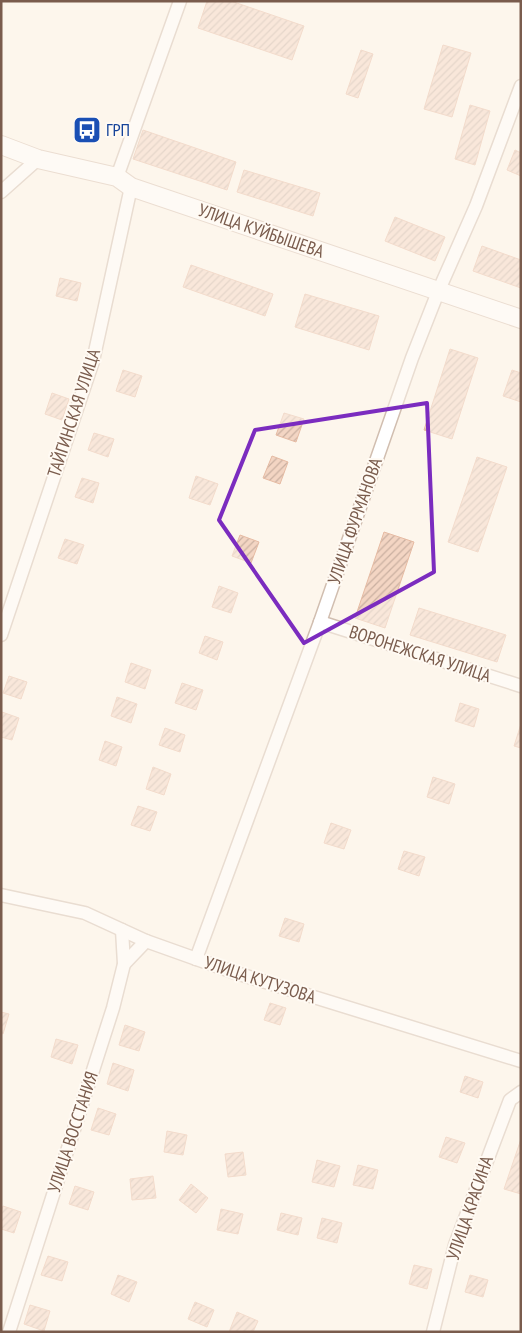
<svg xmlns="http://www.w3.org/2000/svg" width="522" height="1333" font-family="'PT Sans Narrow',sans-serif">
	<defs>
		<pattern id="building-hatch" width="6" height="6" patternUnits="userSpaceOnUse" patternTransform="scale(1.25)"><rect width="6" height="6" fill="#f3d5c3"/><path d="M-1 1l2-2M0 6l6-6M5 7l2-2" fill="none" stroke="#cab0a1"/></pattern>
	</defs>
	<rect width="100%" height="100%" fill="#fdf6ec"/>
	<!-- building -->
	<g fill="url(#building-hatch)" stroke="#e6bba3">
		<path d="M207,1H231L304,26L292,60L198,28Z"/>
		<path d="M443,45L471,53L452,117L424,109Z"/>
		<path d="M361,50L373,54L358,98L346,94Z"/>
		<path d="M470,105L490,111L475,165L455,159Z"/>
		<path d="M143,130L236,162L227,190L133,159Z"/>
		<path d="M515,150L521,153V176L507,170Z"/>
		<path d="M244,170L320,193L313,216L237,192Z"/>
		<path d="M395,217L445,237L435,261L385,241Z"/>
		<path d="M482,246L521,260V288L473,271Z"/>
		<path d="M191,265L273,294L265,316L183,287Z"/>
		<path d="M60,278L81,283L77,301L56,296Z"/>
		<path d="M305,294L379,316L369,350L295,327Z"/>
		<path d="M450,349L478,358L452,439L424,430Z"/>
		<path d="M123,370L142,376L135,397L116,391Z"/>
		<path d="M512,370L521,373V402L503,396Z"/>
		<path d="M52,393L69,399L62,420L45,414Z"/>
		<path d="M284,413L304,419L296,442L276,435Z"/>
		<path d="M94,433L114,439L108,457L88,450Z"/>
		<path d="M272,456L288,462L280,484L263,478Z"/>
		<path d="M477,457L507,467L478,552L448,542Z"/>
		<path d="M196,476L218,484L210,505L189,498Z"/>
		<path d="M82,478L99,483L93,503L75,497Z"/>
		<path d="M384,532L414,542L385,628L355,618Z"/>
		<path d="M240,535L259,542L251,563L232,556Z"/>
		<path d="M65,539L84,545L77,564L58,558Z"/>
		<path d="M219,586L238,593L231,613L212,607Z"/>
		<path d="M419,608L506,635L497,662L410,635Z"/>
		<path d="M205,636L223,642L217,660L199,653Z"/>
		<path d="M131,663L151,670L145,689L125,682Z"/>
		<path d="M9,676L27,682L21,699L3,693Z"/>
		<path d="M182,683L203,690L196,710L175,703Z"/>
		<path d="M117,697L137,704L131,723L111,716Z"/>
		<path d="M460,703L479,709L474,727L455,721Z"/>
		<path d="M2,712L19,718L12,740L1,737Z"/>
		<path d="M521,724V748L514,746Z"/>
		<path d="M165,728L185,735L180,752L159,745Z"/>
		<path d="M105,741L122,747L116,766L99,760Z"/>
		<path d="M153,767L171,774L164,795L146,789Z"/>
		<path d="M433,777L455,784L449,804L427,797Z"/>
		<path d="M138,806L157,812L150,831L131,825Z"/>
		<path d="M331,823L351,830L344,849L324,843Z"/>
		<path d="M404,851L425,857L419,876L398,869Z"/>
		<path d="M285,918L304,924L299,942L279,936Z"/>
		<path d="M270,1003L286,1008L280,1025L264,1020Z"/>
		<path d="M1,1012L9,1014L3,1034L1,1033Z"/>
		<path d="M125,1025L145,1032L139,1051L119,1045Z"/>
		<path d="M56,1039L78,1045L72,1064L51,1057Z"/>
		<path d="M113,1063L134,1070L128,1091L107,1084Z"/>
		<path d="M465,1076L483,1082L478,1098L460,1092Z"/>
		<path d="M98,1108L116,1114L109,1135L91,1130Z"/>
		<path d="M167,1131L187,1135L183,1155L164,1152Z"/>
		<path d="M446,1137L465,1143L457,1163L439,1157Z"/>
		<path d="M521,1139V1194L504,1189Z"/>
		<path d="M243,1152L246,1175L228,1177L225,1154Z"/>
		<path d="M317,1160L340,1166L334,1187L312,1182Z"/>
		<path d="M358,1165L378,1170L373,1189L353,1185Z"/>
		<path d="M153,1176L156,1198L132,1200L130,1179Z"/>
		<path d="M191,1184L208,1198L196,1213L179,1200Z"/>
		<path d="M75,1186L94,1192L88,1210L69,1204Z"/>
		<path d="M3,1206L21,1212L14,1233L1,1229V1211Z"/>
		<path d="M221,1209L243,1214L238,1234L217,1230Z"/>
		<path d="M281,1213L302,1218L298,1235L277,1230Z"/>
		<path d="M322,1218L342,1223L337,1243L317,1238Z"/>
		<path d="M48,1256L68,1262L62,1281L41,1275Z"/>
		<path d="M414,1265L432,1269L427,1289L409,1284Z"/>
		<path d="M118,1275L137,1282L129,1302L111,1294Z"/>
		<path d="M470,1275L488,1280L483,1297L465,1292Z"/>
		<path d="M195,1302L214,1310L207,1327L188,1319Z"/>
		<path d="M30,1305L50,1311L44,1331L24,1324Z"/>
		<path d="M237,1312L258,1321L253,1332H229Z"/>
	</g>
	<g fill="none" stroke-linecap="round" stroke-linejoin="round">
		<defs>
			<g id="street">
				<path d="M117,177L180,1"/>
				<path d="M1,192L38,159"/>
				<path d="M320,622L521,686"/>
				<path d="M1,635L93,361L131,187"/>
				<path d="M1,895L85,913L146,941L233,972L521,1061"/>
				<path d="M196,959L320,622L412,358L438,292L476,206L521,86"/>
				<path d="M124,964L146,941"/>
				<path d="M9,1332L113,1008L124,964L122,930"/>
				<path d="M433,1332L455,1245L510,1100L521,1092"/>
			</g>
			<path id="secondary" d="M1,145L38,159L117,177L131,187L521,319"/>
		</defs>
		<!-- street casing -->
		<use href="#street" stroke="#d1beb0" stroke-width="15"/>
		<!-- secondary casing -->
		<use href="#secondary" stroke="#d6c0b0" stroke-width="20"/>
		<!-- street -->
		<use href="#street" stroke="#fff" stroke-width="12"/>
		<!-- secondary -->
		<use href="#secondary" stroke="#fff" stroke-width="18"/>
	</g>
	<!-- marked area -->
	<path d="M0 0H522V1333H0ZM427,403L434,572L304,643L219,520L255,430Z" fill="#fdf6ec" fill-opacity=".55" fill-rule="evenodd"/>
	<path fill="none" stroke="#7b2cbf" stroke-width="4" stroke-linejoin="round" d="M427,403L434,572L304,643L219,520L255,430Z"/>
	<!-- icons -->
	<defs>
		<symbol id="bus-square" viewBox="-11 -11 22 22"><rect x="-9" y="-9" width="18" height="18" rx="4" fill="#1a4fb4" stroke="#fffaf3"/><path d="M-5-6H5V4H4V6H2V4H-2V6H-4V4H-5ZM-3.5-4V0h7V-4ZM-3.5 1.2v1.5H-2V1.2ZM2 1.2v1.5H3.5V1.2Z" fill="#fff"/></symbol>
	</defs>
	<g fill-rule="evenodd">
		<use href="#bus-square" x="71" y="114" width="32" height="32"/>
	</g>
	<g text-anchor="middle" stroke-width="4" stroke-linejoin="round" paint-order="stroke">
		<!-- transit labels -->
		<g font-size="18" fill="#164399" stroke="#fffaf3" text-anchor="start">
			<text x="106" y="136">ГРП</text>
		</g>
		<!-- street labels -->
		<g font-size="18" fill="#7a5c4d" stroke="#fffaf3">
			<text transform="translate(261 231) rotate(19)" y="6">УЛИЦА КУЙБЫШЕВА</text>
			<text transform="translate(74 413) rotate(-72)" y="6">ТАЙГИНСКАЯ УЛИЦА</text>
			<text transform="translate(355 521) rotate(-71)" y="6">УЛИЦА ФУРМАНОВА</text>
			<text transform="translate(420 654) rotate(18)" y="6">ВОРОНЕЖСКАЯ УЛИЦА</text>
			<text transform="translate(260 980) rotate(18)" y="6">УЛИЦА КУТУЗОВА</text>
			<text transform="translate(73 1132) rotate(-72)" y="6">УЛИЦА ВОССТАНИЯ</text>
			<text transform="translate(470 1208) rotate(-71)" y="6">УЛИЦА КРАСИНА</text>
		</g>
	</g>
	<!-- border -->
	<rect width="522" height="1333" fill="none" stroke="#7a5c4d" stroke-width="5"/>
</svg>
